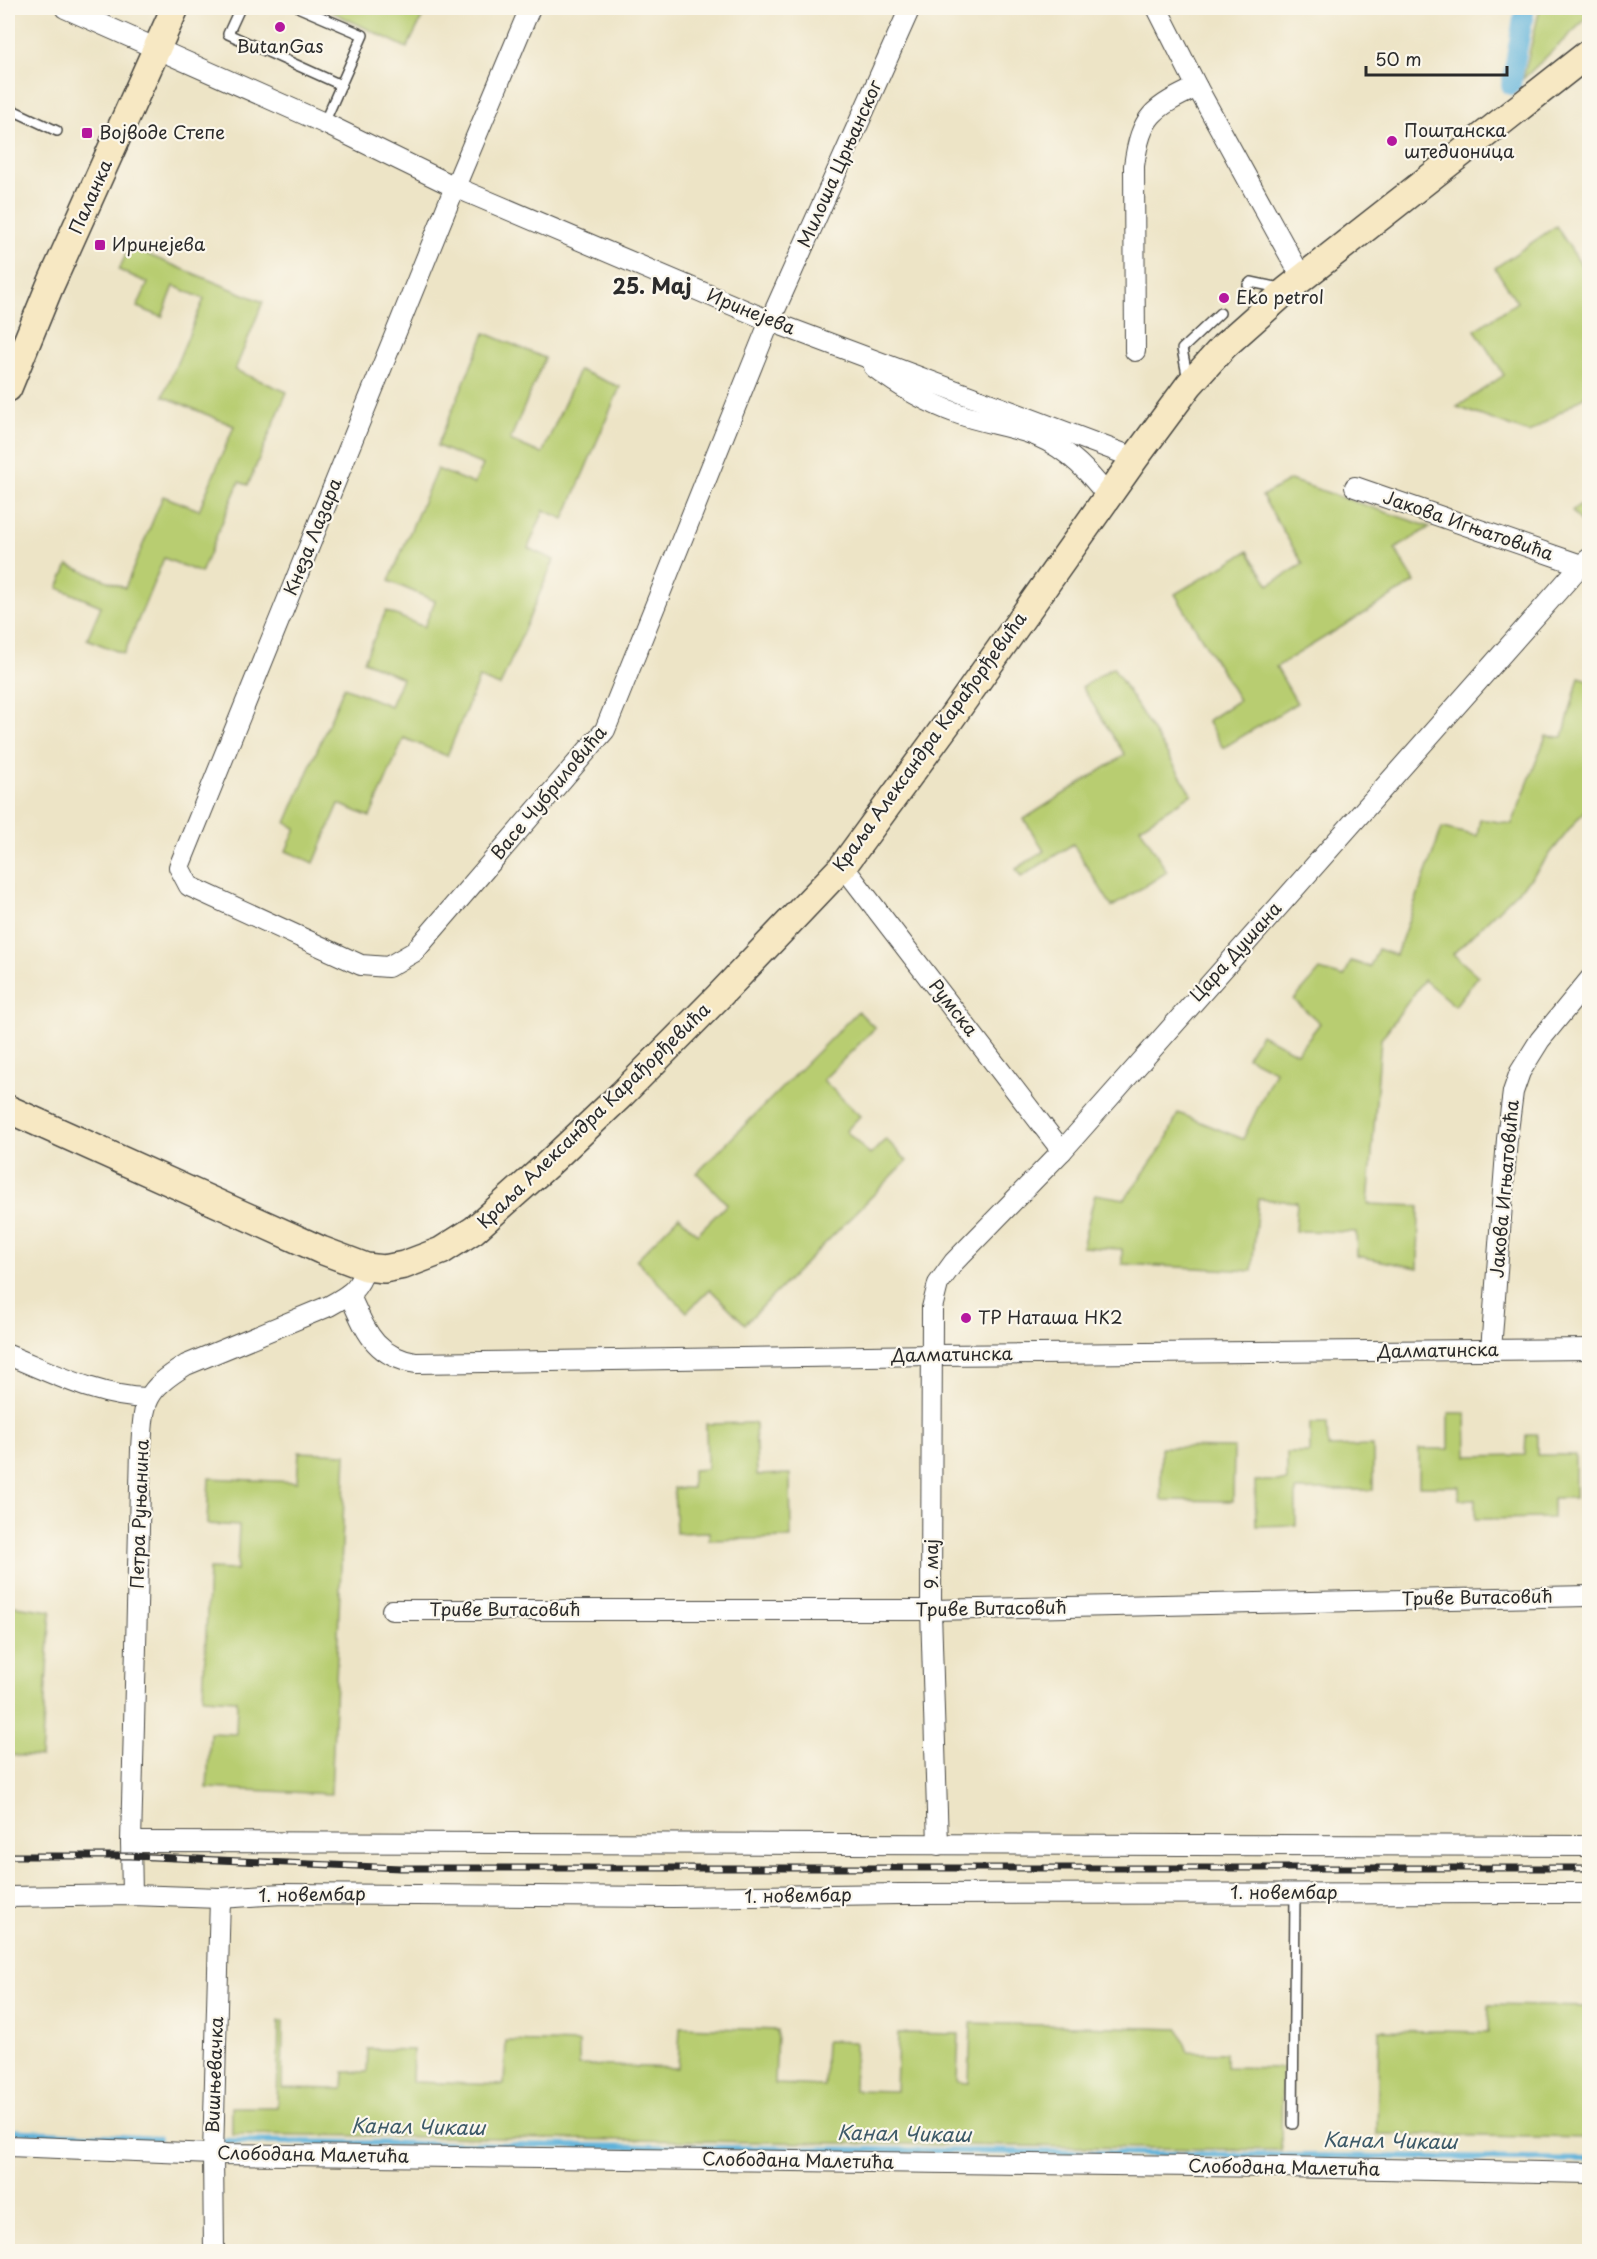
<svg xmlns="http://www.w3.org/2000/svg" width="1597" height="2259" font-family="'Playpen Sans',sans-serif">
	<rect width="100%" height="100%" fill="#fbf7ec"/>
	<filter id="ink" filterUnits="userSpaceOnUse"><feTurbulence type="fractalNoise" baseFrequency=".0167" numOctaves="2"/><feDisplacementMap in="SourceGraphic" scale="12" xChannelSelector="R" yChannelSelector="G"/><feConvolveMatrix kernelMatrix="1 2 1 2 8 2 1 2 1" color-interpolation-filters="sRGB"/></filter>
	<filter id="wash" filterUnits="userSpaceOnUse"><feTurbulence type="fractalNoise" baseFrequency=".008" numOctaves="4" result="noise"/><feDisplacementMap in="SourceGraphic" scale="24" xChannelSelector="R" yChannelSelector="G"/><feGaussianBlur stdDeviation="1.35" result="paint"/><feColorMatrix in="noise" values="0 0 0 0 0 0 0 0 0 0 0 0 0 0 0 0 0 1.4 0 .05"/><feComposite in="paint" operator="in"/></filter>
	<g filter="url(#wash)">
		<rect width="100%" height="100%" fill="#ede4c6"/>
		<!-- green -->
		<g fill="#b8cd71" stroke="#727c4e" stroke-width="1.5">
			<path d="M324,8H427L407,48Z"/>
			<path d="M1540,8H1589V16L1523,79Z"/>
			<path d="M1556,226L1587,274L1589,273V393L1529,433L1457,407L1504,375L1475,330L1517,302L1495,268Z"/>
			<path d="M129,247L263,302L235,370L287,392L248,485L239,482L201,573L164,558L124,654L87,639L101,606L58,588L68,565L125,588L163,496L199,510L234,426L163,396L204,299L174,286L162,317L137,307L148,283L119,270Z"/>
			<path d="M485,333L545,358L510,440L542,454L579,370L620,387L564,519L544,510L528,548L554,560L500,686L479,678L447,756L404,738L370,817L339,804L314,863L286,851L296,828L286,823L344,687L390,706L402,678L364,661L386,611L424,627L435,601L389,581L437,469L474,484L483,465L437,446Z"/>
			<path d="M1290,480L1430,527L1395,549L1415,582L1276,667L1297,703L1223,748L1207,721L1239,700L1175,594L1248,551L1269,585L1303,564L1262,496Z"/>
			<path d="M1589,497V534L1572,511Z"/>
			<path d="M1113,667L1192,794L1140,827L1167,872L1112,907L1073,844L1021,877L1016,869L1044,851L1024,819L1125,755L1082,687Z"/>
			<path d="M1579,677L1589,680V805L1530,879L1453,954L1478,976L1455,1006L1424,980L1381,1039L1368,1204L1419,1206L1418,1268L1357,1256L1356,1232L1295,1231L1297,1202L1258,1199L1252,1271L1122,1264V1249L1082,1247L1095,1194L1125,1199L1165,1143L1178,1113L1243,1139L1275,1071L1247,1057L1261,1034L1297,1053L1320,1023L1294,1000L1320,970L1344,977L1351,961L1370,967L1378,949L1396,955L1442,828L1477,836L1480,819L1512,824L1546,736L1563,737Z"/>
			<path d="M858,1011L875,1028L823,1080L860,1116L846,1131L870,1155L886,1139L907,1161L745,1324L710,1289L687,1312L636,1260L679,1216L697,1234L727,1204L697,1173Z"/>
			<path d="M1449,1413H1466L1467,1456L1525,1455L1526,1435H1537V1455H1575V1498H1553V1518L1475,1519V1499H1459V1486H1419V1449H1449Z"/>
			<path d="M755,1423L757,1475L790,1474L791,1538L709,1540V1532L676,1533L674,1488H692V1470L707,1469L706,1424Z"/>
			<path d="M1310,1423H1327L1328,1447L1373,1446V1490H1296V1525L1256,1526L1255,1481H1287V1453H1310Z"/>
			<path d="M1161,1447L1234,1448L1233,1501L1161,1500Z"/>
			<path d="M299,1452L346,1454L331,1794L207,1788L210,1733L236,1734L237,1700L203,1698L209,1569L237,1570L239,1526L207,1524L209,1478L297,1482Z"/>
			<path d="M8,1605L51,1611L41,1757L8,1755Z"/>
			<path d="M1489,2005L1589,2007V2138L1377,2134L1379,2030L1488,2032Z"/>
			<path d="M279,2021H283L282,2088L343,2089L344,2072H367L368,2049L413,2050L412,2082L504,2085L506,2041L579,2043V2065L678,2068L680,2027L777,2030L775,2084L824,2086L826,2041L855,2042L854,2090L896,2091L898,2033L959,2034L957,2082L969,2083L971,2023L1179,2029L1188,2052L1226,2053V2067L1282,2068L1281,2150L232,2134V2107H277Z"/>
		</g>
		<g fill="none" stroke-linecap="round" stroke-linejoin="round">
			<!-- stream -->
			<g stroke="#5eb2da" stroke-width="6">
				<path d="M8,2131L158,2139"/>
				<path d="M218,2141L1590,2160"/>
			</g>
			<!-- canal -->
			<path stroke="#5eb2da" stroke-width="20" d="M1511,85L1525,8"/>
		</g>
	</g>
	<g filter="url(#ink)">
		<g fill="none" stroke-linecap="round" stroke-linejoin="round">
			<defs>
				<g id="lane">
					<path d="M240,8L228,34L341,85"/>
					<path d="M300,8L363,35L324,123"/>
					<path d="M8,108L57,131"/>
					<path d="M1248,285L1251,282L1280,288"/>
					<path d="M1188,380L1182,349L1220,313"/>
					<path d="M1293,2124L1295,1893"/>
				</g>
				<g id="street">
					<path d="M65,8L324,123L455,187L770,321L1135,458"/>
					<path d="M530,8L455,187L179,867L189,886L361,965L388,967L414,952L605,730L770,321L910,8"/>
					<path d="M1157,8L1197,87L1302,278"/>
					<path d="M1135,351L1134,166C1141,115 1153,108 1197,87"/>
					<path d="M874,367C900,387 928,403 959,414C981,422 1004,425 1026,432C1061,443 1086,467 1107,496"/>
					<path d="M1355,487L1581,565L1590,571"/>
					<path d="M843,866L1062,1151"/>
					<path d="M349,1294C366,1330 373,1356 416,1363L932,1355L1590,1349"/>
					<path d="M1491,1350L1507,1139L1513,1092L1520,1072L1540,1040L1590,979"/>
					<path d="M8,1355C53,1373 98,1397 147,1398"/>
					<path d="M392,1610H931L1590,1596"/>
					<path d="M131,1842L1590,1846"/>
					<path d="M938,1845L931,1610L932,1308L938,1284L954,1262L1062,1151L1581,565L1590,558"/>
					<path d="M132,1895L131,1842L141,1449C144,1401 143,1392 186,1365L329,1306C351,1294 358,1290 366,1267"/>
					<path d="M8,1897L132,1895L220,1898L282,1894L673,1897L900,1894L1590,1893"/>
					<path d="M8,2146L213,2154L1281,2167L1590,2173"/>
					<path d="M214,2252L213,2154L220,1898"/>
				</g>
				<g id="secondary">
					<path d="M8,388L49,288L175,8"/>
					<path d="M8,1109L321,1250L366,1267L384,1269L404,1265L441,1251L474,1230L546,1166L622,1094L718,997L843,866L947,724L1135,458L1189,385L1224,346L1287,290L1590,52"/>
				</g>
			</defs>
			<!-- lane casing -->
			<use href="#lane" stroke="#484742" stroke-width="12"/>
			<!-- street casing -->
			<use href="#street" stroke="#484742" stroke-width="22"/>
			<!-- secondary casing -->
			<use href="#secondary" stroke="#484742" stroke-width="30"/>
			<!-- lane -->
			<use href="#lane" stroke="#fff" stroke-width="9"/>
			<!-- street -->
			<use href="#street" stroke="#fff" stroke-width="20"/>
			<!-- secondary -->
			<use href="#secondary" stroke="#f7e8c3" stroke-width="27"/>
			<defs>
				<path id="rail" d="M8,1856H131L400,1868H1590"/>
			</defs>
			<!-- rail casing -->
			<use href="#rail" stroke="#2b2b2b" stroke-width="7"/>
			<!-- rail -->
			<use href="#rail" stroke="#fbf7ec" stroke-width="4.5" stroke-dasharray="14" stroke-linecap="butt"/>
		</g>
	</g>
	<!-- markers -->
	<g fill="#b5179e" stroke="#fbf7ec" stroke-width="2">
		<circle cx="280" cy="27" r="6"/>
		<rect x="81" y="127" width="12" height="12" rx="3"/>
		<circle cx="1392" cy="141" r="6"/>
		<rect x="94" y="239" width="12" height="12" rx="3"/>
		<circle cx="1224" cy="298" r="6"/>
		<circle cx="966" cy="1318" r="6"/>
	</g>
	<g text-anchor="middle" stroke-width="4.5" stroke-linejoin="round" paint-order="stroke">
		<!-- poi labels -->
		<g font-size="18" fill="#2b2b2b" stroke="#fbf7ec" text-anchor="start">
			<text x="280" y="53" text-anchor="middle">ButanGas</text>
			<text x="1404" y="137">Поштанска<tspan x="1404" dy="21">штедионица</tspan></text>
			<text x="99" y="139">Војводе Степе</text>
			<text x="112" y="251">Иринејева</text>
			<text x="1236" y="304">Eko petrol</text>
			<text x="978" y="1324">ТР Наташа НК2</text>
		</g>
		<!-- street labels -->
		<g font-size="18" fill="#2b2b2b" stroke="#fbf7ec">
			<text transform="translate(840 164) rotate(-66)" y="6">Милоша Црњанског</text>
			<text transform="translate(91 197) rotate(-66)" y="6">Паланка</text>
			<text transform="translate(751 312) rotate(22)" y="6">Иринејева</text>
			<text transform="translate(1468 526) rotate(19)" y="6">Јакова Игњатовића</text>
			<text transform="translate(313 537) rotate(-68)" y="6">Кнеза Лазара</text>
			<text transform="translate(930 742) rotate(-54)" y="6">Краља Александра Карађорђевића</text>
			<text transform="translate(549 793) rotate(-50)" y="6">Васе Чубриловића</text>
			<text transform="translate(1236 952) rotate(-48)" y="6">Цара Душана</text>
			<text transform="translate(953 1008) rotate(52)" y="6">Румска</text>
			<text transform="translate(594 1116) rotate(-44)" y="6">Краља Александра Карађорђевића</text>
			<text transform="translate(1505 1189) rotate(-85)" y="6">Јакова Игњатовића</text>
			<text transform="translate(1438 1351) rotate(-1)" y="6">Далматинска</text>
			<text transform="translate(952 1355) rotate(-1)" y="6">Далматинска</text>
			<text transform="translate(140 1514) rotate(-88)" y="6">Петра Руњанина</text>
			<text transform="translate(932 1564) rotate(-90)" y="6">9. мај</text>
			<text transform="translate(1477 1598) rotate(-1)" y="6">Триве Витасовић</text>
			<text transform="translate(991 1609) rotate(-1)" y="6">Триве Витасовић</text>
			<text x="505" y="1616">Триве Витасовић</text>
			<text x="1284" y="1899">1. новембар</text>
			<text transform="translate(312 1895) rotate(-1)" y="6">1. новембар</text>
			<text transform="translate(798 1896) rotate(-1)" y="6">1. новембар</text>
			<text transform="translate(215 2075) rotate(-88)" y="6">Вишњевачка</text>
			<text transform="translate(313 2155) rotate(1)" y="6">Слободана Малетића</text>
			<text transform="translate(798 2161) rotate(1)" y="6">Слободана Малетића</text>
			<text transform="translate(1284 2168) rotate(1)" y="6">Слободана Малетића</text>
		</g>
		<!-- water labels -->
		<g font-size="20" font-style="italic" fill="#3d5a68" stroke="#fbf7ec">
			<text transform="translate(418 2127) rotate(1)" y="7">Канал Чикаш</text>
			<text transform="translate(904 2134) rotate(1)" y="7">Канал Чикаш</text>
			<text transform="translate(1390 2141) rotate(1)" y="7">Канал Чикаш</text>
		</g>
		<!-- quarter labels -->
		<g font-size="21" font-weight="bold" fill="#2b2b2b" stroke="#fbf7ec">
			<text x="652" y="294">25. Мај</text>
		</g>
	</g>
	<!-- margin -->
	<rect width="1597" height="2259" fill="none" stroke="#fbf7ec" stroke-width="30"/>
	<!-- scale -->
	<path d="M1366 66v9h141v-9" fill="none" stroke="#2b2b2b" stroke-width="3"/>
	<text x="1375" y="66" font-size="18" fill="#2b2b2b" stroke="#fbf7ec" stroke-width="4.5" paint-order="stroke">50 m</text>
</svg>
